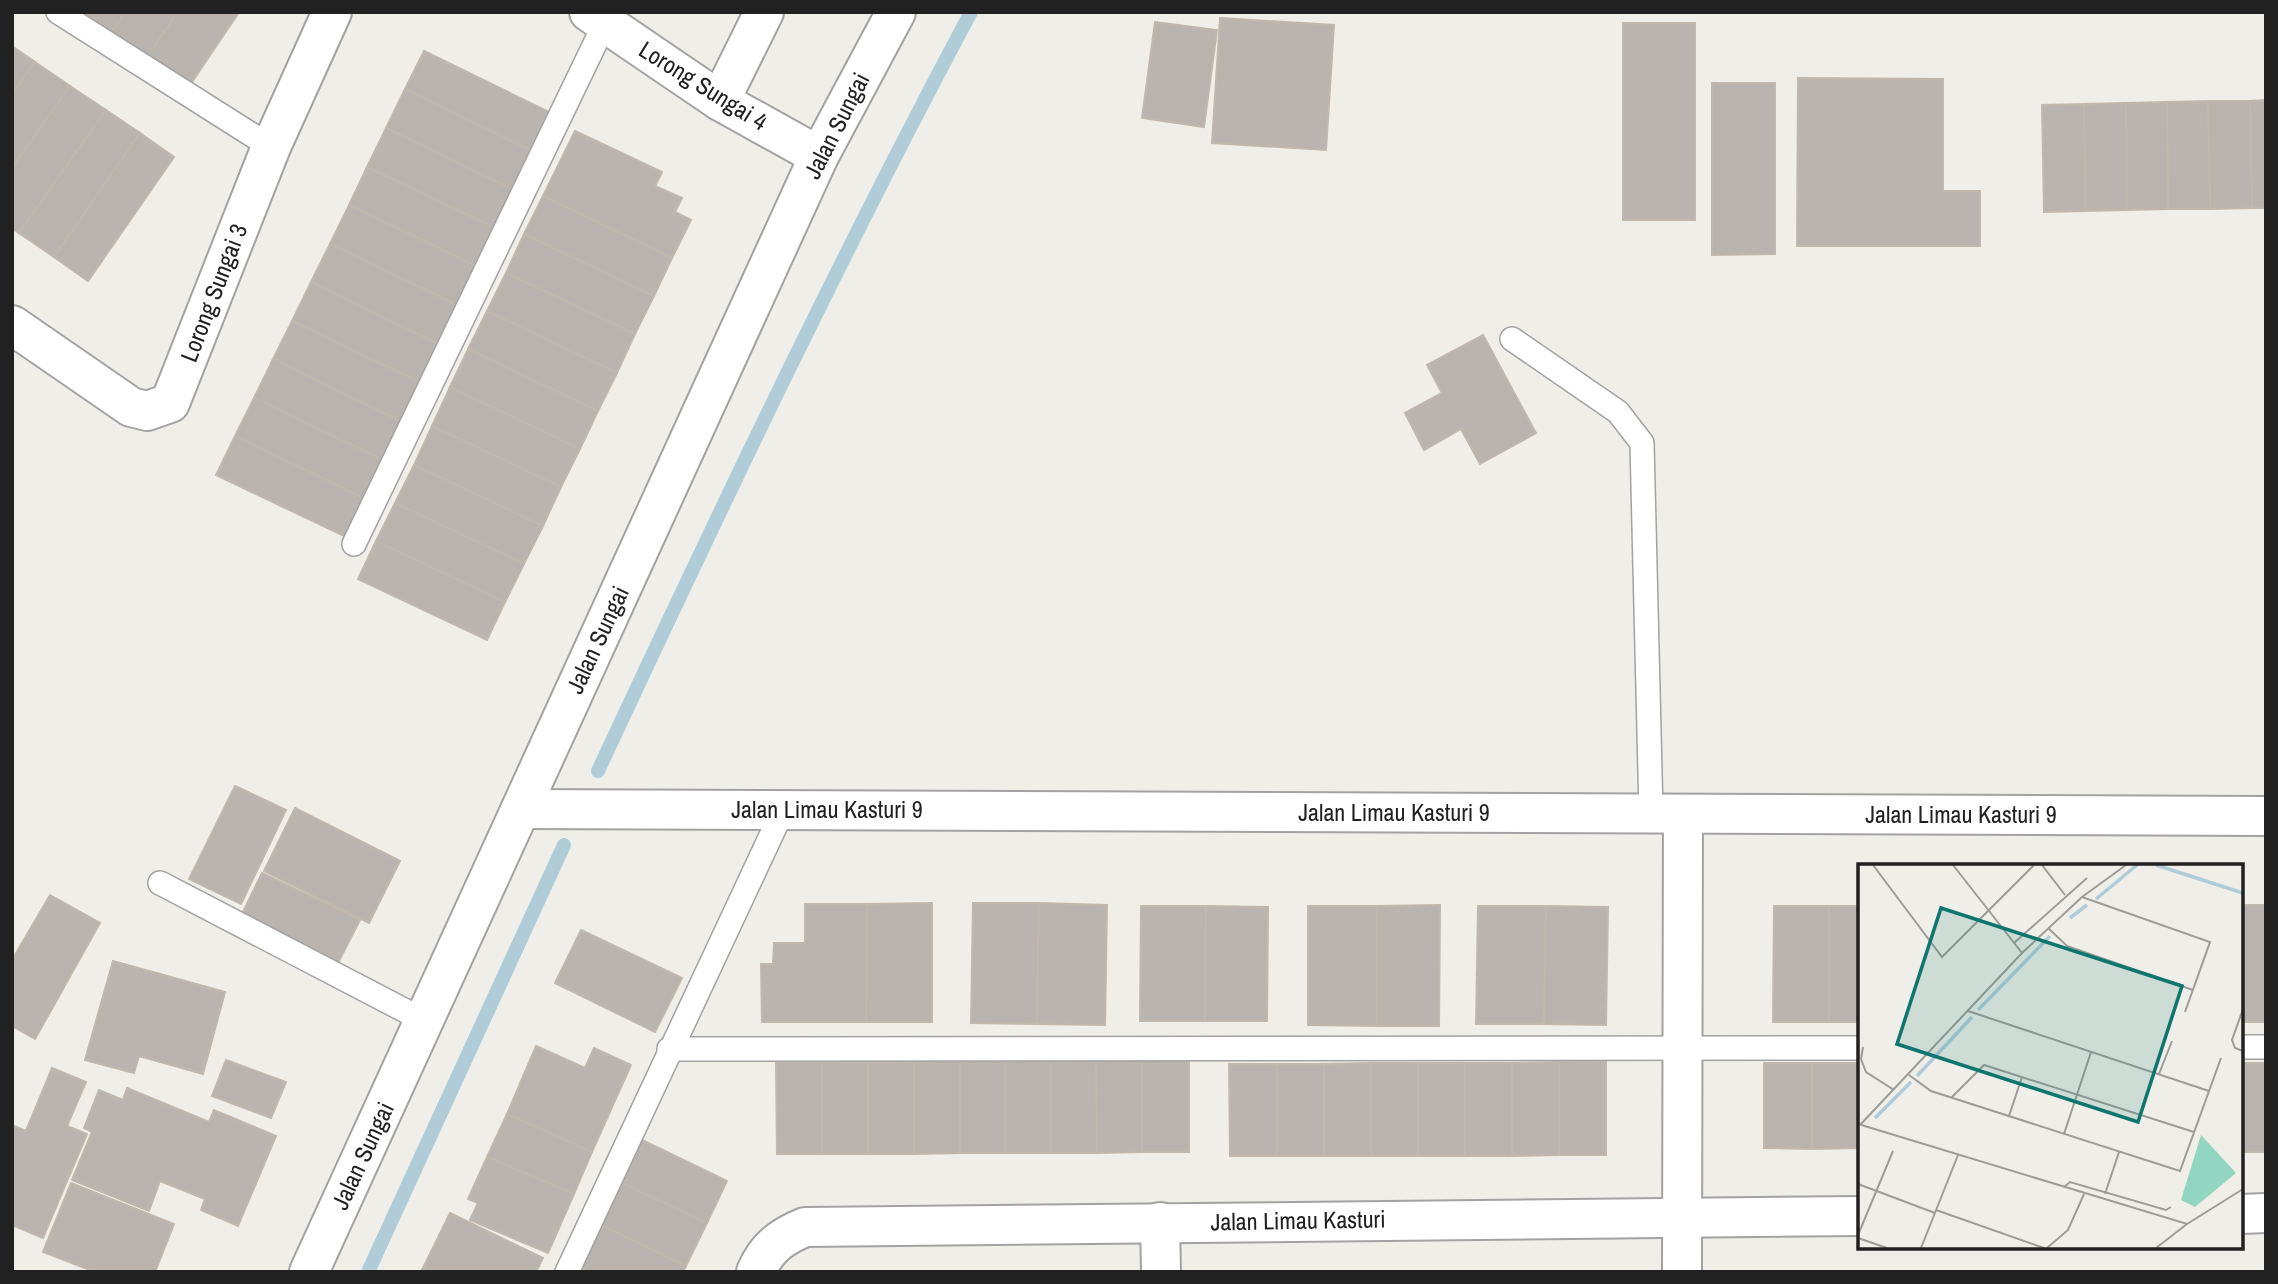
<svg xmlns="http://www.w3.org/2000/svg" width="2278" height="1284" font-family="'Archivo Narrow',sans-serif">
	<rect width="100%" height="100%" fill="#f0eee9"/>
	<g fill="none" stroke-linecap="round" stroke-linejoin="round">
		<!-- stream -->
		<g stroke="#afccd8" stroke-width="14">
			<path d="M598,771C717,516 838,261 971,12"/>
			<path d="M368,1272L564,845"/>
		</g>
	</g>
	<!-- building -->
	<g fill="#b9b4af" stroke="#c0b7ad" stroke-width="2">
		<path d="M84,12H125L112,32Z"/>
		<path d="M125,12H178L148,55L112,32Z"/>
		<path d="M178,12H239L190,85L148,55Z"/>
		<path d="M1220,18L1334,25L1326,150L1212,143Z"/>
		<path d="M1155,22L1217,30L1204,127L1142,118Z"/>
		<rect x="1623" y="23" width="72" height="197"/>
		<path d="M12,46L35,62L12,94Z"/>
		<path d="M424,51L551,113L532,151L405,89Z"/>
		<path d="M35,62L70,86L12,168V94Z"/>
		<path d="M1798,78L1943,79V191H1980V246H1797Z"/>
		<path d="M1712,83H1775V254L1712,255Z"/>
		<path d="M70,86L106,110L19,233L12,228V168Z"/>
		<path d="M405,89L532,151L514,190L386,128Z"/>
		<path d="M2266,100V208H2252L2250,101Z"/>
		<path d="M2208,101H2250L2252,208L2210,209Z"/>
		<path d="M2208,101L2210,209H2168L2167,102Z"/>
		<path d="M2167,102L2168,209L2127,210L2126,103Z"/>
		<path d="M2126,103L2127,210L2085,211L2084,104Z"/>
		<path d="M2084,104L2085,211L2044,212L2042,105Z"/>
		<path d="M106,110L140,133L54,257L19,233Z"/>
		<path d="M386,128L514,190L495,228L367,167Z"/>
		<path d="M575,131L662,172L655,186L682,198L675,212L691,220L672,258L543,196Z"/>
		<path d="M140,133L174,157L88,281L54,257Z"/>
		<path d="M367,167L495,228L476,266L349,205Z"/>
		<path d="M543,196L672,258L654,296L524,234Z"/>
		<path d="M349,205L476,266L457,305L330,244Z"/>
		<path d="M524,234L654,296L635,334L506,273Z"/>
		<path d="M330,244L457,305L438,344L311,282Z"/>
		<path d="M506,273L635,334L617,373L487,311Z"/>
		<path d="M311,282L438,344L419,382L292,321Z"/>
		<path d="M487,311L617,373L598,411L468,349Z"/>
		<path d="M292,321L419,382L400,421L273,359Z"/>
		<path d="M1483,335L1536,433L1480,464L1461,429L1424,450L1405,413L1442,393L1427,365Z"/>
		<path d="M468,349L598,411L580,449L450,387Z"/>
		<path d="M273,359L400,421L381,459L254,398Z"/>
		<path d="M450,387L580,449L561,487L432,426Z"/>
		<path d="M254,398L381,459L363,498L235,436Z"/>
		<path d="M432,426L561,487L543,526L414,465Z"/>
		<path d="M235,436L363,498L344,536L216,475Z"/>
		<path d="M414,465L543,526L524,564L395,503Z"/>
		<path d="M395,503L524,564L505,602L376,541Z"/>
		<path d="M376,541L505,602L487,640L358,579Z"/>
		<path d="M235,786L286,810L241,904L189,879Z"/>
		<path d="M295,808L400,861L369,923L264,871Z"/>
		<path d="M262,873L360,920L338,963L241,916Z"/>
		<path d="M50,895L100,923L35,1039L12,1026V960Z"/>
		<path d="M932,903V1022H866L867,904Z"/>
		<path d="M973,903H1039L1037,1024L971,1023Z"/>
		<path d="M1039,903L1107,905L1105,1025L1037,1024Z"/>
		<path d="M805,904H867L866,1022H762L761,964H773L774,943H805Z"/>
		<path d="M1440,905L1439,1026H1377V906Z"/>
		<rect x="2241" y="905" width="25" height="117"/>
		<path d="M1141,906H1206L1205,1021H1140Z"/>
		<path d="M1206,906L1268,907L1267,1021H1205Z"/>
		<path d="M1308,906H1377V1026L1308,1025Z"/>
		<path d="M1478,906H1546L1544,1024H1476Z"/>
		<path d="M1546,906L1608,907L1606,1025L1544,1024Z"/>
		<path d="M1774,906H1829V1022H1773Z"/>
		<rect x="1829" y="906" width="31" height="116"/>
		<path d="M581,930L682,978L655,1032L555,983Z"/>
		<path d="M113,961L225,992L203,1074L139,1056L134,1073L85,1060Z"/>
		<path d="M536,1046L585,1068L594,1048L631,1065L592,1152L507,1114Z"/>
		<path d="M226,1060L286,1082L271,1118L212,1096Z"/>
		<path d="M1096,1060H1142V1152L1097,1153Z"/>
		<path d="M1096,1060L1097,1153H1051V1061Z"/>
		<rect x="1142" y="1060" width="47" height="92"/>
		<rect x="960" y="1061" width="45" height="92"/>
		<path d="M960,1061V1153L914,1154V1062Z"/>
		<rect x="1005" y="1061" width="46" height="92"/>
		<path d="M776,1062H822V1154H777Z"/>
		<rect x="822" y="1062" width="46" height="92"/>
		<rect x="868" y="1062" width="46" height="92"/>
		<rect x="1559" y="1062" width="47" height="93"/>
		<path d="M1559,1062V1155L1512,1156V1063Z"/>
		<rect x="1371" y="1063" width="47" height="93"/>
		<path d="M1371,1063V1156H1324V1064Z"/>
		<rect x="1418" y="1063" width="47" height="93"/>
		<rect x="1465" y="1063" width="47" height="93"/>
		<path d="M1764,1063H1812V1149L1764,1148Z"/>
		<path d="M1812,1063H1860V1148L1812,1149Z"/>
		<rect x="2241" y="1063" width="25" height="89"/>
		<path d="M1229,1064H1277V1156H1230Z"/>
		<rect x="1277" y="1064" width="47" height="92"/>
		<path d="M52,1068L86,1082L67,1126L87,1134L43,1238L12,1225V1125L26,1131Z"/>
		<path d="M127,1088L209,1122L214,1110L276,1136L238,1226L201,1210L205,1199L160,1181L149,1211L72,1180L92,1132L84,1128L99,1090L123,1100Z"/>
		<path d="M507,1114L592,1152L574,1194L487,1157Z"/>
		<path d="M642,1140L727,1181L707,1223L622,1183Z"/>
		<path d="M487,1157L574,1194L548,1253L470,1220L478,1203L468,1199Z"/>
		<path d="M71,1183L174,1224L155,1272H95L43,1252Z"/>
		<path d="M622,1183L707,1223L686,1266L601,1225Z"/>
		<path d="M450,1213L543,1258L536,1272H421Z"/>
		<path d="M601,1225L686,1266L683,1272H589L581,1268Z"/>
	</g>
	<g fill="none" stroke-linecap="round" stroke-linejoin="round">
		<defs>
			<g id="service">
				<path d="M58,12L271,147"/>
				<path d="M1512,339L1618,412L1642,443L1651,814"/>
				<path d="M354,544L605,23"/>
				<path d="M160,883L425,1021"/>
				<path d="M2241,1047H2266"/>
				<path d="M669,1049L1860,1048"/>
				<path d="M567,1272L783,810"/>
			</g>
			<g id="minor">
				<path d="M589,12L720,101L819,156"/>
				<path d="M720,101L764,12"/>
				<path d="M12,325L131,407L147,411L170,403L271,147L332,12"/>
				<path d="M521,809L2266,816"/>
				<path d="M2241,1214L2266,1213"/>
				<path d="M1160,1222L1161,1272"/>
				<path d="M756,1272C767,1247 781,1237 805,1227L1860,1216"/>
				<path d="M1682,1272L1683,814"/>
			</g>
			<path id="tertiary" d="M309,1272L819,156L896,12"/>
		</defs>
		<!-- service casing -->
		<use href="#service" stroke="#a2a2a2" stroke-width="26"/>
		<!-- minor casing -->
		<use href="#minor" stroke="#a2a2a2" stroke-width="42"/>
		<!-- tertiary casing -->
		<use href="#tertiary" stroke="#a2a2a2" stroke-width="42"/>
		<!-- service -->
		<use href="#service" stroke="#fff" stroke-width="23"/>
		<!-- minor -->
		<use href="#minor" stroke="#fff" stroke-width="38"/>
		<!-- tertiary -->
		<use href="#tertiary" stroke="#fff" stroke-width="38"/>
	</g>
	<g text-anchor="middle" stroke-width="7" stroke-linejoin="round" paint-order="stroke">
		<!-- street labels -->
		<g font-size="24" fill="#212121" stroke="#fff">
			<text transform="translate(703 86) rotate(32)" y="8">Lorong Sungai 4</text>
			<text transform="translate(837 126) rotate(-63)" y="8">Jalan Sungai</text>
			<text transform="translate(214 293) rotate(-69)" y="8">Lorong Sungai 3</text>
			<text transform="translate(598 640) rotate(-65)" y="8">Jalan Sungai</text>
			<text x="827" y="818">Jalan Limau Kasturi 9</text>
			<text x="1394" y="821">Jalan Limau Kasturi 9</text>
			<text x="1961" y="823">Jalan Limau Kasturi 9</text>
			<text transform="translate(363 1156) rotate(-65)" y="8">Jalan Sungai</text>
			<text transform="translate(1298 1221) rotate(-1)" y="8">Jalan Limau Kasturi</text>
		</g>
	</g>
	<!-- overview -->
	<g transform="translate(1858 864)">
		<rect width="385" height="385" fill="#f0eee9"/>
		<path d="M343,271L378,309L337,343L323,336Z" fill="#92d5c0"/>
		<path fill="none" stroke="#afccd8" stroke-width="3.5" d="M298,1L385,29M238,35L279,1M212,54L229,41M120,146L192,72M59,212L114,153M17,254L53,218"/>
		<path fill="none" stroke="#9d9c99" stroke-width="2" d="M15,1L84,93L176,1M95,1L164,89M184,1L207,31M224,33L352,78L327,148M190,64L209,82L335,126M156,79L229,14M385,145L374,176L377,184L385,187M110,147L351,227M5,183L3,195L8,208L36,226M301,210L314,177M51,211L73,227L322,307L363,194M93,234L126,201L336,268M151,252L164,213M0,260L329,360L385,325M2,261L164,89L224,33L268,1M206,270L233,188M0,320L77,349M206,323L212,318L308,346L313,343M247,330L261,288M78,346L186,384M0,371L35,287M0,374L29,384M63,384L100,291M189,384L210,366L226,330M298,384L329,360"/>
		<path fill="#0f766e" fill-opacity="0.15" stroke="#0f766e" stroke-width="3.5" d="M83,44L324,122L280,258L39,180Z"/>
		<rect width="385" height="385" fill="none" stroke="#212121" stroke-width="3.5"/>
	</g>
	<!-- border -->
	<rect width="2278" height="1284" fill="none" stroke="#212121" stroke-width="28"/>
</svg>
